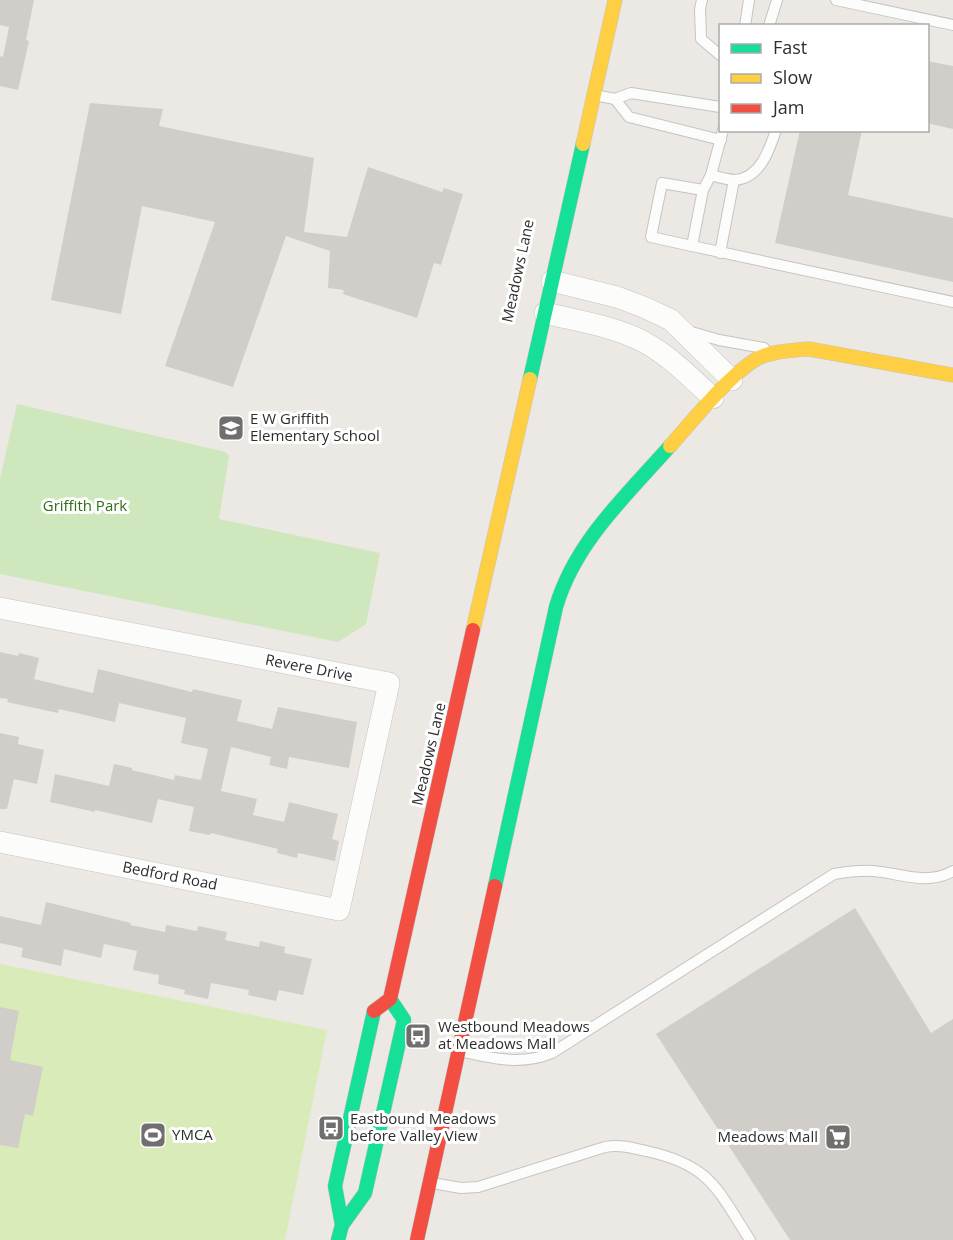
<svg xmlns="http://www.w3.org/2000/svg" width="953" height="1240" font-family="'Open Sans',sans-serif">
	<rect width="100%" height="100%" fill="#ece8e4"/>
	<!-- green -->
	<path fill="#cfe7bc" d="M17,404L226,452L229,456L219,519L380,553L366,624L338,642L0,574V479Z"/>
	<!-- pitch -->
	<path fill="#daebba" d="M0,964L327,1030L285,1240H0Z"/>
	<!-- building -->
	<g fill="#d1ceca">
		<path d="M0,0H34L26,40L29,41L18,90L0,86V56L3,57L9,27L0,25Z"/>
		<path d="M927,61L953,66V129L927,123Z"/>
		<path d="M90,103L163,109L159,126L314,158L304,232L347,237L368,167L442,192L444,188L463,194L441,265L434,263L417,318L343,294L344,290L328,288L330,251L286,236L233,387L165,366L215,222L142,206L121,314L51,300Z"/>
		<path d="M800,130H862L848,195L953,218V282L775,243Z"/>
		<path d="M0,652L18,656L19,653L39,658L34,679L93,693L98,669L192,692L193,689L242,700L237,721L272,729L278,707L357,722L349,768L289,757L287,769L269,765L271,757L231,747L221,791L257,799L253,815L284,822L289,802L338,814L332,839L339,841L335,861L298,853L297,858L277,853L278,849L211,833L210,835L189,831L194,807L158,799L152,823L95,810V812L50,802L55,774L109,786L114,764L132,768V770L174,780L175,775L201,780L208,749L181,743L186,718L119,703L115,722L59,709L58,713L7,702L8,699L0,698Z"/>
		<path d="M0,733L19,737L18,744L44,750L37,784L14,779L7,809H0Z"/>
		<path d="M46,902L131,923L130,925L165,932L166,925L197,931L198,926L227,932L225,940L259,947L260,941L285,947L284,953L312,959L303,995L279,990L276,1001L248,995L249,990L211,983L208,999L184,994L185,990L158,984L159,975L133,970L137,951L104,944L101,958L64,949L61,966L21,957L23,948L0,943V916L41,925Z"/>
		<path d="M855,908L931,1033L953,1019V1240H790L656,1034Z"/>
		<path d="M0,1007L19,1011L10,1060L43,1067L33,1116L25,1114L18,1148L0,1145Z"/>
	</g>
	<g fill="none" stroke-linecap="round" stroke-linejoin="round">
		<defs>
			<g id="lane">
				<path d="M702,0L700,9L701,39L720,55"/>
				<path d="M836,0L953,25"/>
				<path d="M745,26L749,0"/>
				<path d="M769,26L777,0"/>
				<path d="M594,95L615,99L631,93L720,107"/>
				<path d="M615,99L629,117L721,140"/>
				<path d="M711,175C718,177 728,180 735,180C760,178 769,151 776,130"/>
				<path d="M703,190L662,183L651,237L692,246L703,190L711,175L723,130"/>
				<path d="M692,246L953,302"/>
				<path d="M720,253L734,180"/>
				<path d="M688,331L719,340L764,348"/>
				<path d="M460,1051C492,1058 521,1066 552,1053L834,874C846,872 860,870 873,871C900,873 926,886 953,871"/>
				<path d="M432,1183L461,1188L478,1187L605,1147C619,1144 633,1148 646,1151C711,1165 717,1189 750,1240"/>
			</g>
			<g id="street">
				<path d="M552,281L617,297L646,308L671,320L732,380"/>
				<path d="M545,313C577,321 614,326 644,342C670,356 691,378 713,398"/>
				<path d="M0,608L389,683L339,910L0,842"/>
			</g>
			<g id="fast">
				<path d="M530,379L583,144"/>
				<path d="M495,886L556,607C575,542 626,496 670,446"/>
				<path d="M342,1225L365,1193L404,1020L390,999"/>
				<path d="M338,1240L342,1225L335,1186L374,1011"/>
			</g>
			<g id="slow">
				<path d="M583,144L615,0"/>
				<path d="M670,446C690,424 737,365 763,356C777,351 794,350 809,349L953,375"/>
				<path d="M473,630L530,379"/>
			</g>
			<g id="jam">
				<path d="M374,1011L390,999L473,630"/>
				<path d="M417,1240L495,886"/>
			</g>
		</defs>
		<!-- lane casing -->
		<use href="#lane" stroke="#c5c4c5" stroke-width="12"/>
		<!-- street casing -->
		<use href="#street" stroke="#c5c4c5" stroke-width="22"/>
		<!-- fast casing -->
		<use href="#fast" stroke="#c5c4c5" stroke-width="15"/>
		<!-- slow casing -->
		<use href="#slow" stroke="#c5c4c5" stroke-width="15"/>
		<!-- jam casing -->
		<use href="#jam" stroke="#c5c4c5" stroke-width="15"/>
		<!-- lane -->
		<use href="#lane" stroke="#fcfcfb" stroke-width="10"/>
		<!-- street -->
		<use href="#street" stroke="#fcfcfb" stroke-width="21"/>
		<!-- fast -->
		<use href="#fast" stroke="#16e098" stroke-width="14"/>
		<!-- slow -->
		<use href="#slow" stroke="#ffcf43" stroke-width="14"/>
		<!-- jam -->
		<use href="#jam" stroke="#f24e42" stroke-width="14"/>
	</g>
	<!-- icons -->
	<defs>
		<symbol id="school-square" viewBox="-11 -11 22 22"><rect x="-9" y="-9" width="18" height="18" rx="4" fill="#706f6e" stroke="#fff"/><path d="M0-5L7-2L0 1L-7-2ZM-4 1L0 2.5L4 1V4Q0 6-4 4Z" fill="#fff"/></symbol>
		<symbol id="bus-square" viewBox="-11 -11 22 22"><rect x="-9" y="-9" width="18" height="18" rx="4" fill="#706f6e" stroke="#fff"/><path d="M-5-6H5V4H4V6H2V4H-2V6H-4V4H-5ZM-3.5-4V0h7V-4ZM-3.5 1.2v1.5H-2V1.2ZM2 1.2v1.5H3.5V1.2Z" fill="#fff"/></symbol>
		<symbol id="stadium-square" viewBox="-11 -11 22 22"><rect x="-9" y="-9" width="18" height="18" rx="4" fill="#706f6e" stroke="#fff"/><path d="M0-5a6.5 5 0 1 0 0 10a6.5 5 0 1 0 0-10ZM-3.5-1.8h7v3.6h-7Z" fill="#fff"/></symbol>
		<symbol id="supermarket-square" viewBox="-11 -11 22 22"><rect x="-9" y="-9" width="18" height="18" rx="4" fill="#706f6e" stroke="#fff"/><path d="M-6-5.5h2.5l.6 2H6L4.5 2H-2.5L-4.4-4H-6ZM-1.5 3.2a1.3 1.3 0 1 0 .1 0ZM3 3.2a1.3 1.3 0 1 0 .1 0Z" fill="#fff"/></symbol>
	</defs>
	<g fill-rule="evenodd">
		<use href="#school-square" x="216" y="413" width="30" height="30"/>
		<use href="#bus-square" x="403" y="1021" width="30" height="30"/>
		<use href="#bus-square" x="316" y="1113" width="30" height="30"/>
		<use href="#stadium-square" x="138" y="1120" width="30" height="30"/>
		<use href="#supermarket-square" x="823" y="1122" width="30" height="30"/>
	</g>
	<g text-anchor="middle" stroke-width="6" stroke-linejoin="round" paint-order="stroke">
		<!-- street labels -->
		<g font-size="15" fill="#2e2e2e" stroke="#fff">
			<text transform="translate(518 271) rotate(-78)" y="5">Meadows Lane</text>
			<text transform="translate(309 668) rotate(11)" y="5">Revere Drive</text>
			<text transform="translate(429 754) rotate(-77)" y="5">Meadows Lane</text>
			<text transform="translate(170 876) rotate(11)" y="5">Bedford Road</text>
		</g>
		<!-- poi labels -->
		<g font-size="15" fill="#2e2e2e" stroke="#fff" text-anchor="start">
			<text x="250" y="424">E W Griffith<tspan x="250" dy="17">Elementary School</tspan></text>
			<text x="438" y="1032">Westbound Meadows<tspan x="438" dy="17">at Meadows Mall</tspan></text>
			<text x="350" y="1124">Eastbound Meadows<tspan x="350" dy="17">before Valley View</tspan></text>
			<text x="172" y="1140">YMCA</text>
			<text x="818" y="1142" text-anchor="end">Meadows Mall</text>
		</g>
		<!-- park labels -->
		<g font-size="15" fill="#2c6f19" stroke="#fff">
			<text x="85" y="511">Griffith Park</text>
		</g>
	</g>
	<!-- legend -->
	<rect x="719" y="24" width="210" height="108" fill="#ffffff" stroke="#ababab" stroke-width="1.5"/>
	<rect x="731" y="44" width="30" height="9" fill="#16e098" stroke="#ababab" stroke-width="1.5"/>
	<text x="773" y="54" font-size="18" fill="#2e2e2e">Fast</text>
	<rect x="731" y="74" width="30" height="9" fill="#ffcf43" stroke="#ababab" stroke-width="1.5"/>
	<text x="773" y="84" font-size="18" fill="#2e2e2e">Slow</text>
	<rect x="731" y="104" width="30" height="9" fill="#f24e42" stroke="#ababab" stroke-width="1.5"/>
	<text x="773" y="114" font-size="18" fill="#2e2e2e">Jam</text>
</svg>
